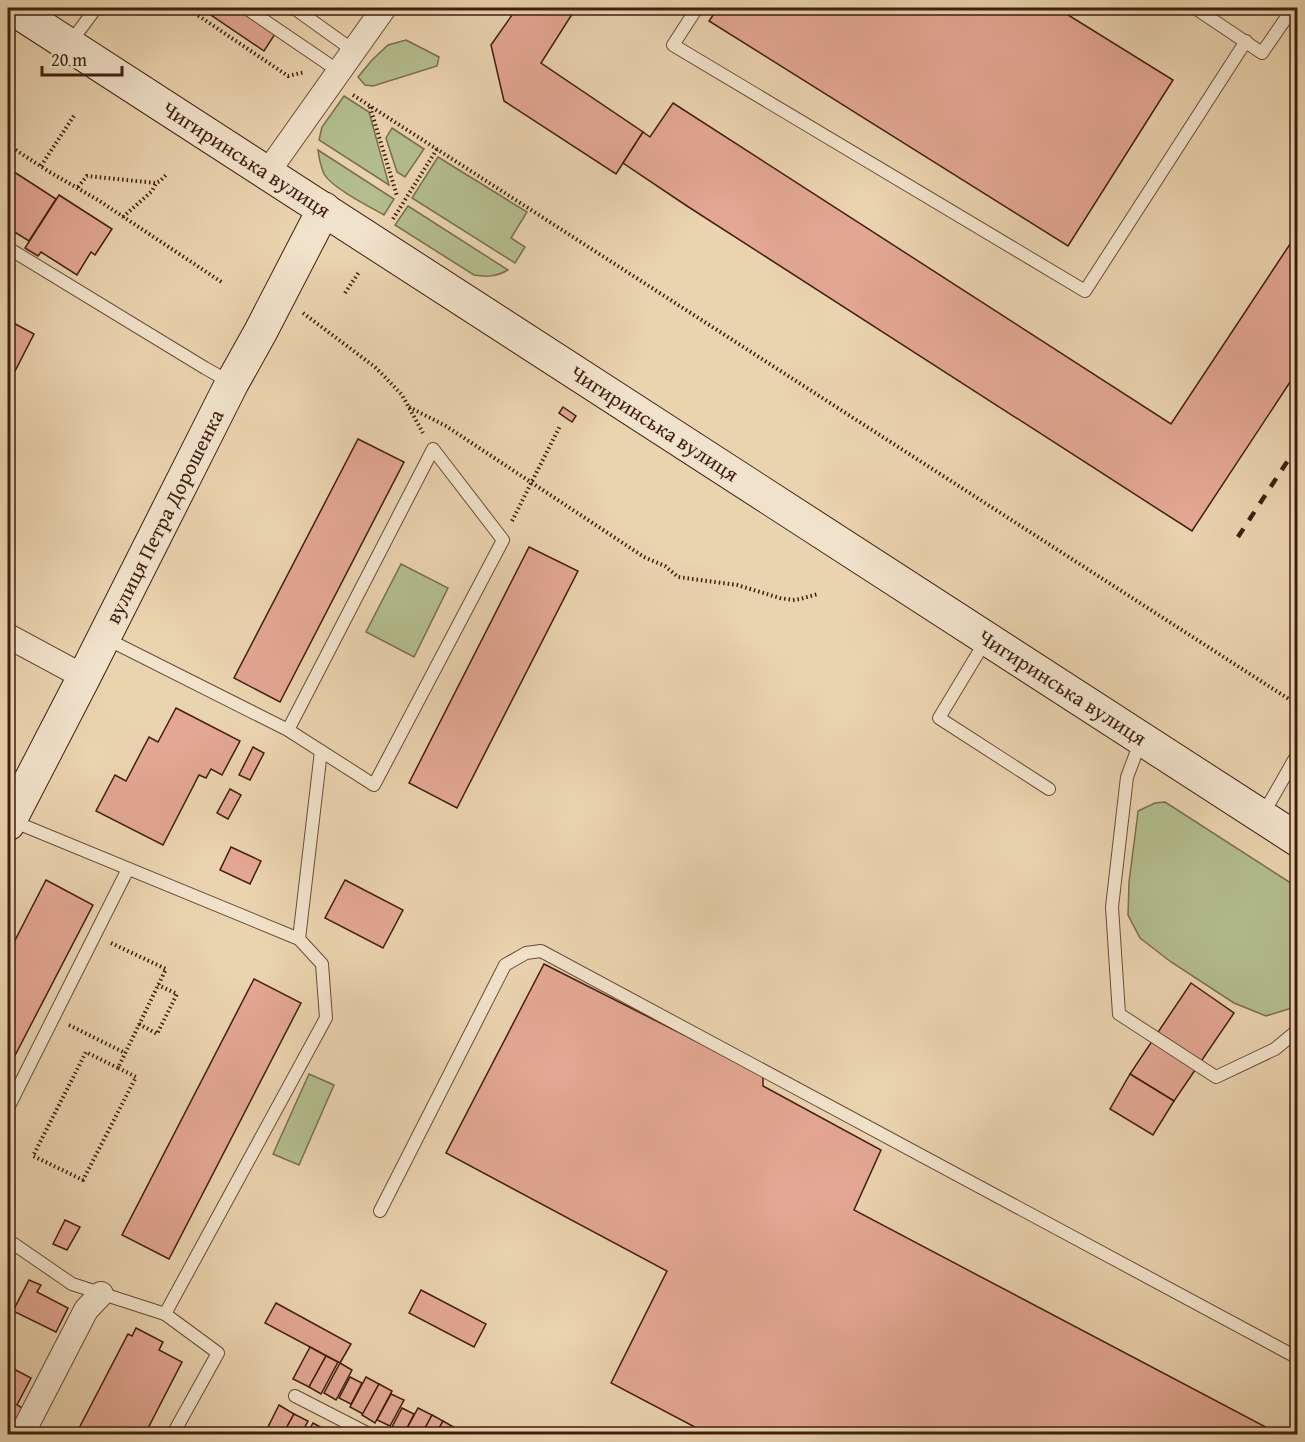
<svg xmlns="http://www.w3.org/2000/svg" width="1305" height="1442" font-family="'Gentium Book Plus',serif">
	<rect width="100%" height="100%" fill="#ead3af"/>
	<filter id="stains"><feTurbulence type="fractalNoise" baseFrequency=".00333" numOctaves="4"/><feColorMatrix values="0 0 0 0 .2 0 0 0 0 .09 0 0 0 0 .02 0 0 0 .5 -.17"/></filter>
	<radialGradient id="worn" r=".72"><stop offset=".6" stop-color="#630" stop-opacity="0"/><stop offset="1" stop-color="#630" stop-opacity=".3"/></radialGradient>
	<!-- green -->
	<g fill="#b3bd8d" stroke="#7a6e4e" stroke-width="1.5">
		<path d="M406,40L439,57L437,66L373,86L365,85L358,77L372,60L388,45Z"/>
		<path d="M344,96L369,112L389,185L319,140L322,127Z"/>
		<path d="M392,128L424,149L405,177L397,172L386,138Z"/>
		<path d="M318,150L394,199L384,215C370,207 332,188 324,174C321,167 319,158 318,150Z"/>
		<path d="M438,157L527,212L511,238L525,247L515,263L412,198Z"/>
		<path d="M408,206L508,270C496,277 486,277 474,275L395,225Z"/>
		<path d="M401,564L448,588L414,657L366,632Z"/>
		<path d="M1165,802L1297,887L1298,1006L1295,1007L1266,1016L1234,1003L1171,962L1140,938L1128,915L1129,882L1137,820L1138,811L1155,803Z"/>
		<path d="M309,1074L334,1085L299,1165L273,1154Z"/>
	</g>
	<!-- building -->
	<g fill="#e3a793" stroke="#411e0f" stroke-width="1.5">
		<path d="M212,8H236L275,34L264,51L208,13Z"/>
		<path d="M517,8H576L541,63L643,132L616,174L504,101L491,45Z"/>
		<path d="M718,8H1057L1173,80L1068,246L709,21Z"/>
		<path d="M673,103L1171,424L1298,232V370L1192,531L687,206L623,163L643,132L650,137Z"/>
		<path d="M8,168L56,199L29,241L8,228Z"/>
		<path d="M59,195L112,229L95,255L91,252L77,275L41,252L38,256L25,248Z"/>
		<path d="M8,320L34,334L14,373L8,370Z"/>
		<path d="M563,407L576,416L572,422L559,413Z"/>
		<path d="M358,439L404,462L280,702L234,678Z"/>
		<path d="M529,547L578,571L457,808L409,783Z"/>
		<path d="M176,708L240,741L222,775L211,769L206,778L199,775L163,845L96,811L115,775L126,781L149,737L158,742Z"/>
		<path d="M253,747L264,753L250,780L239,775Z"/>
		<path d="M230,789L241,795L228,819L217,813Z"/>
		<path d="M231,847L261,861L250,884L220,870Z"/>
		<path d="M46,880L93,905L8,1069V954Z"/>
		<path d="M345,880L403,910L383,948L325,918Z"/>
		<path d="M544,964L763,1075V1086L881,1150L854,1210L1279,1434H708L611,1383L667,1271L446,1153Z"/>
		<path d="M254,979L301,1003L169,1259L122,1235Z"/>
		<path d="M1191,983L1234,1013L1174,1101L1130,1074Z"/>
		<path d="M1130,1074L1174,1101L1153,1135L1110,1109Z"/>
		<path d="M65,1220L80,1227L67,1250L53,1244Z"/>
		<path d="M29,1280L41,1285L37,1292L68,1308L56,1332L13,1311Z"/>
		<path d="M421,1290L486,1324L474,1347L409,1313Z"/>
		<path d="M276,1303L351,1344L340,1363L265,1323Z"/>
		<path d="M136,1328L163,1342L159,1350L182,1362L145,1434H76L128,1334L132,1336Z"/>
		<path d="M310,1347L326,1356L309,1387L293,1379Z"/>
		<path d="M326,1356L338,1362L321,1394L309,1387Z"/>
		<path d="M340,1363L352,1370L336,1400L324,1393Z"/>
		<path d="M8,1366L31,1378L17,1405L28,1411L16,1434H8Z"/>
		<path d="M350,1377L362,1383L351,1404L339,1398Z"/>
		<path d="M366,1377L379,1384L363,1414L350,1407Z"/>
		<path d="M379,1384L392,1391L375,1423L362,1415Z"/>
		<path d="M391,1394L404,1400L390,1426L377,1420Z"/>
		<path d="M279,1405L294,1414L283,1434L268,1427Z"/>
		<path d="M402,1408L414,1414L404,1434L392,1427Z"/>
		<path d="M418,1408L432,1415L422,1434H404Z"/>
		<path d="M294,1414L308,1421L301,1434H283Z"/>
		<path d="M432,1415L443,1421L436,1434H422Z"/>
		<path d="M443,1421L457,1429L454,1434H436Z"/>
		<path d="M313,1423L326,1430L324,1434H307Z"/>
	</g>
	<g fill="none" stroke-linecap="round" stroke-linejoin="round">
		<defs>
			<g id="lane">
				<path d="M246,8L340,72"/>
				<path d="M294,8L354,51"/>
				<path d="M697,8L673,45L1085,291L1246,41"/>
				<path d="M1195,8L1262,53L1293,8"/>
				<path d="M70,43L96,8"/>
				<path d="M8,248L205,368L230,382"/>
				<path d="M105,638L288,730L433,449L503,540L374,785L288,730"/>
				<path d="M986,640L939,718L1049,789"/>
				<path d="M1141,740L1127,777L1112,907L1119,1014L1216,1077L1275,1049L1298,1030"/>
				<path d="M1262,816L1298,753"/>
				<path d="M299,939L321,751"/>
				<path d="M8,1108L128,869"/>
				<path d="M380,1211L505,965L526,953L541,951L1298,1358"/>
				<path d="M8,1240L72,1284L165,1314L326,1018L322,964L299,939L10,820"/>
				<path d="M165,1314L218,1353L173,1434"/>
				<path d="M295,1396L369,1434"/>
			</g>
			<g id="street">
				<path d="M267,173L384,8"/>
				<path d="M8,636L84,677"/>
				<path d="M22,1434L86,1310L101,1294"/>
			</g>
			<g id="secondary">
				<path id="s1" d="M12,8L1298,840"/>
				<path id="s2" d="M8,824L84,677L232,383L261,331L324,209"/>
			</g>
		</defs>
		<!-- lane casing -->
		<use href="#lane" stroke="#6b4b37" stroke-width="14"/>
		<!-- street casing -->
		<use href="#street" stroke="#6b4b37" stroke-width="26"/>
		<!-- secondary casing -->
		<use href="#secondary" stroke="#411e0f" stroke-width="35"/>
		<!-- path -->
		<g stroke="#411e0f" stroke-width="4" stroke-dasharray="1.5 3" stroke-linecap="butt">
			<path d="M187,8L288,76L305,72"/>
			<path d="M353,95L1298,705"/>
			<path d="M370,107L397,196"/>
			<path d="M8,145L48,171L98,200L223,283"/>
			<path d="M41,166L75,114"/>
			<path d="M78,187L87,176L156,183L160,181L167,174"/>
			<path d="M123,217L152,191L156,183"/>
			<path d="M393,219L437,149"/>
			<path d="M345,293L359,272"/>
			<path d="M303,313L375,367L386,378L402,395L423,433"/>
			<path d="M409,407L446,426L644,557L665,566L678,577L737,585L780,598L793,600L800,599L818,594"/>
			<path d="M512,521L560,426"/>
			<path d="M111,943L166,969L118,1068L86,1052L33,1156L83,1180L136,1077L118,1068"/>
			<path d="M139,1024L157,1034L177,994L158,985"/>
			<path d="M69,1025L125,1053"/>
		</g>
		<!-- lane -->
		<use href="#lane" stroke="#f1e2cb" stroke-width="12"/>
		<!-- street -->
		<use href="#street" stroke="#f1e2cb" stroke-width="24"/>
		<!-- secondary -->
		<use href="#secondary" stroke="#f1e2cb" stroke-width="33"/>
		<!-- rail -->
		<path stroke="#411e0f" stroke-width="4.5" stroke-dasharray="10 10" stroke-linecap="butt" d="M1238,537L1298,445"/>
	</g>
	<g text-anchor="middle" stroke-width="4.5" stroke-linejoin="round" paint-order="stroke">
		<!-- street labels -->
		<g font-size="21" fill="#411e0f" stroke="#f1e2cb">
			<text dy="7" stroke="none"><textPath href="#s1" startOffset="279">Чигиринська вулиця</textPath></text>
			<text dy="7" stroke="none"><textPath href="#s1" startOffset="765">Чигиринська вулиця</textPath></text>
			<text dy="7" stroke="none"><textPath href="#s2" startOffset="345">вулиця Петра Дорошенка</textPath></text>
			<text dy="7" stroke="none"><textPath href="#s1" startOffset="1251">Чигиринська вулиця</textPath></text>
		</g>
	</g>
	<!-- margin -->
	<rect width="1305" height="1442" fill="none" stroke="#ead3af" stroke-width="30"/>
	<rect x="9" y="9" width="1287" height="1424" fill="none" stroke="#411e0f" stroke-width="3"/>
	<rect x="15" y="15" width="1275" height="1412" fill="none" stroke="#411e0f" stroke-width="1.5"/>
	<!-- scale -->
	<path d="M42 66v9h80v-9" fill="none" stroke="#411e0f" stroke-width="3"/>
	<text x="51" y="66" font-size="18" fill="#411e0f" stroke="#f1e2cb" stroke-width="4.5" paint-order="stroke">20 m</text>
	<rect width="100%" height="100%" filter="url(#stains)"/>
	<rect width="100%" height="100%" fill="url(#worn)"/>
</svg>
